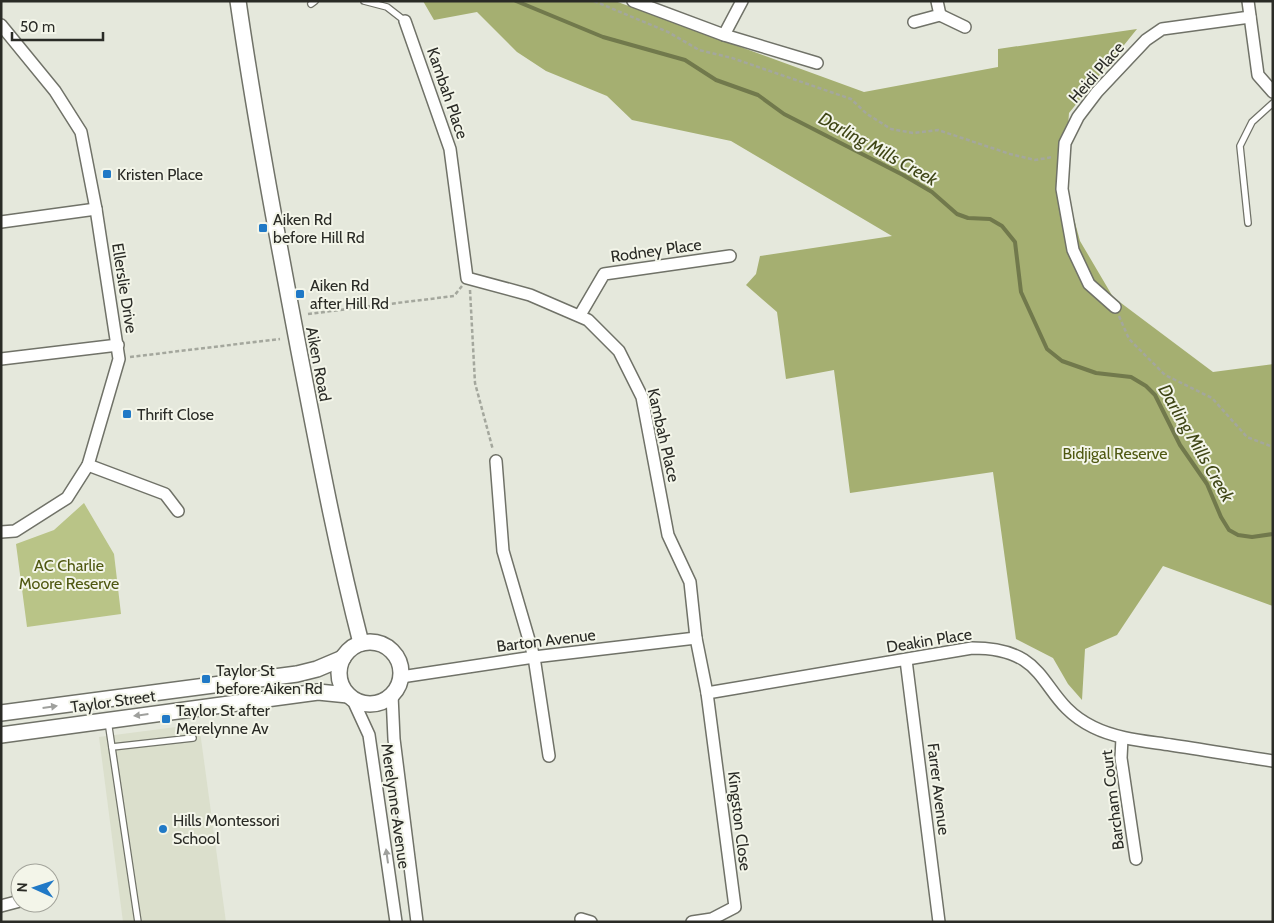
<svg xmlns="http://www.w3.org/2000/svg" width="1274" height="923" font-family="Cabin,sans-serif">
	<rect width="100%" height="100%" fill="#e5e8dc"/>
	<!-- built -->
	<path fill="#dbdfcc" d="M199,724L226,922H123L99,737Z"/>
	<!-- green -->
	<path fill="#b9c487" d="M84,503L114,554L121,614L27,627L16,544L54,530Z"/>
	<!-- forest -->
	<path fill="#a5af71" d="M423,1H615L864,92L998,67V49L1137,29L1069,113L1064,182L1080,241L1113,297L1213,372L1273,364V606L1163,566L1117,635L1085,649L1082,700L1068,684L1053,658L1016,639L993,472L850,493L834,370L786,379L777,312L746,285L756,274L760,256L892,236L731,141L632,120L607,96L546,71L517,52L477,12L434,20Z"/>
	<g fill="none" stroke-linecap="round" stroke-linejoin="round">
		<!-- stream -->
		<path stroke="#71794c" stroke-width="4" d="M516,1L603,37L685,60L716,80L758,95L784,114L903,175L932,192L957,214L968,218L990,219L1002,226L1015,242L1021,292L1047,349L1062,361L1096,373L1131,377L1146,386L1155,395L1180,445L1207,484L1221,517L1229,530L1238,535L1252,537L1273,534"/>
		<defs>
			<g id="lane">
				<path d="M364,1L387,7L405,21"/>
				<path d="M311,4L315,1"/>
				<path d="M1248,223L1240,146L1252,122L1273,103"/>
				<path d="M108,721L138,922"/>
				<path d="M112,747L193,738"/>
			</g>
			<g id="street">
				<path d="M633,1L724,35L817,63"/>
				<path d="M1248,1L1258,75L1273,92"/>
				<path d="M940,15L965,27"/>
				<path d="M405,21L450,149L467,278L530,295L588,320L619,351L642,397L668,535L690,582L696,638L707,693L735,907L712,919L692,922"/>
				<path d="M914,22L940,15L937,1"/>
				<path d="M1,25L55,91L81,132L96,209L119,359L88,465L67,498L15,531L1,532"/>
				<path d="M724,35L742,1"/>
				<path d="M1,222L96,209"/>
				<path d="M1115,307L1089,284L1073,250L1062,189L1065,143L1078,117L1097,92L1146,40L1162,29L1250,17"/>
				<path d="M580,315L604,274L730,256"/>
				<path d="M1,359L118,345"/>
				<path d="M496,461L503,551L534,657L549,756"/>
				<path d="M88,465L165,494L178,511"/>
				<path d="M906,660L939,922"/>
				<path d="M401,677L534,657L696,638"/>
				<path d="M707,693L972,648C1054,648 1037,700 1093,727C1117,739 1145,741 1171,745C1205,750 1239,756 1273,761"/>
				<path d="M392,695L394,739L417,922"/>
				<path d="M352,698L369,735L396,922"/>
				<path d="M1122,738L1121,758L1136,859"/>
				<path d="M1,906L20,901"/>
				<path d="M581,919L591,922"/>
			</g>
			<g id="secondary">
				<path d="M238,1C255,118 277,235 299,351C318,449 336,546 361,643"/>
				<circle cx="370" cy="673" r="31"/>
				<path d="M1,713L297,674L317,669L343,658"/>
				<path d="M1,735L318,692L348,695"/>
			</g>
		</defs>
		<!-- lane casing -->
		<use href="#lane" stroke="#707268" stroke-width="8"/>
		<!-- street casing -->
		<use href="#street" stroke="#707268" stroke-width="14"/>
		<!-- secondary casing -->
		<use href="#secondary" stroke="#707268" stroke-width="18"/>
		<!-- path -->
		<g stroke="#a4a79d" stroke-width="2.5" stroke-dasharray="4 2.5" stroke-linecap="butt">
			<path d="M594,1L668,32L699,50L732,58L851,99L867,114L891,129L913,133L938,130L1010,154L1035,160L1053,157"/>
			<path d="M470,290L475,383L493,450"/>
			<path d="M308,314L454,296L462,286"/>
			<path d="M1119,316L1129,339L1165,375L1212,398L1247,437L1273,447"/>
			<path d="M130,357L280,339"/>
		</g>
		<!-- lane -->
		<use href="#lane" stroke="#fff" stroke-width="5.5"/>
		<!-- street -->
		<use href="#street" stroke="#fff" stroke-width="11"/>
		<!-- secondary -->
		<use href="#secondary" stroke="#fff" stroke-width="15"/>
	</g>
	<!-- one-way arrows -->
	<defs><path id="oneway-solid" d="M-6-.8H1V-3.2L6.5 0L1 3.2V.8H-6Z" transform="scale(1.25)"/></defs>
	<g fill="#9fa09d">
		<use href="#oneway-solid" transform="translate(50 707) rotate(-8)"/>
		<use href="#oneway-solid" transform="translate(141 715) rotate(173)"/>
		<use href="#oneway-solid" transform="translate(387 856) rotate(-98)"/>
	</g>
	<!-- markers -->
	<g fill="#2079c6" stroke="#f3f5e9" stroke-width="2">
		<rect x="102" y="169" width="10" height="10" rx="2.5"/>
		<rect x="258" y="223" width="10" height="10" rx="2.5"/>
		<rect x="295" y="289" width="10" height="10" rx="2.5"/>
		<rect x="122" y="409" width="10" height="10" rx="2.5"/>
		<rect x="201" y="674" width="10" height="10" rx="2.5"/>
		<rect x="161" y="714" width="10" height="10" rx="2.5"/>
		<circle cx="163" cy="829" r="5"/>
	</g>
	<g text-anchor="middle" stroke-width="4" stroke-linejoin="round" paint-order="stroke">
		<!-- street labels -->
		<g font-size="16" fill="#2a2b26" stroke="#f3f5e9">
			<text transform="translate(1096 72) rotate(-49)" y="6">Heidi Place</text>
			<text transform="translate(448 93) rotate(71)" y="6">Kambah Place</text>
			<text transform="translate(656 250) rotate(-8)" y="6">Rodney Place</text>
			<text transform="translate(125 288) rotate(81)" y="6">Ellerslie Drive</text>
			<text transform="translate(319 364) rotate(79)" y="6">Aiken Road</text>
			<text transform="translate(664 435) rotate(77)" y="6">Kambah Place</text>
			<text transform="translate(546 640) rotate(-7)" y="6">Barton Avenue</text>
			<text transform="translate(929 640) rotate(-9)" y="6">Deakin Place</text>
			<text transform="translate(113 701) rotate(-8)" y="6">Taylor Street</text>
			<text transform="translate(939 789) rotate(83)" y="6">Farrer Avenue</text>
			<text transform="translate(1112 800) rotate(-97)" y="6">Barcham Court</text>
			<text transform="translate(396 806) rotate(82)" y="6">Merelynne Avenue</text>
			<text transform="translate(740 821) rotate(83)" y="6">Kingston Close</text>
		</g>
		<!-- poi labels -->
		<g font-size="16" fill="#2a2b26" stroke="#f3f5e9" text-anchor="start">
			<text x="117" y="180">Kristen Place</text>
			<text x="273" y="225">Aiken Rd<tspan x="273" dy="18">before Hill Rd</tspan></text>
			<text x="310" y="291">Aiken Rd<tspan x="310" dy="18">after Hill Rd</tspan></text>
			<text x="137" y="420">Thrift Close</text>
			<text x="216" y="676">Taylor St<tspan x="216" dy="18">before Aiken Rd</tspan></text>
			<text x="176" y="716">Taylor St after<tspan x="176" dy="18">Merelynne Av</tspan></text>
			<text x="173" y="826">Hills Montessori<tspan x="173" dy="18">School</tspan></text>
		</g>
		<!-- park labels -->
		<g font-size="16" fill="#4f5811" stroke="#f3f5e9">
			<text x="1115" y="459">Bidjigal Reserve</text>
			<text x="69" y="571">AC Charlie<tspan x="69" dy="18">Moore Reserve</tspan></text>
		</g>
		<!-- water labels -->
		<g font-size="18" font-style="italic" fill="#3e4515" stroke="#f3f5e9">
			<text transform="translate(878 149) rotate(29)" y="6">Darling Mills Creek</text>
			<text transform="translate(1196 443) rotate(60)" y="6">Darling Mills Creek</text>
		</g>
	</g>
	<!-- border -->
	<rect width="1274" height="923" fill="none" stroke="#2a2b26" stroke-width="5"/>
	<!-- north arrow -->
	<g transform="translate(35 888) rotate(273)"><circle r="24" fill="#f3f5e9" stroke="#a3a49b"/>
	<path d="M0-4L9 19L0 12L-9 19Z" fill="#2079c6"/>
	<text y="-8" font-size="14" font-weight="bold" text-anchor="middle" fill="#2a2b26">N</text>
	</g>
	<!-- scale -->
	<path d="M12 32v8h91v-8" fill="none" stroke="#2a2b26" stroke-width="2.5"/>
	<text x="20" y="32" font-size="15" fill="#2a2b26" stroke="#f3f5e9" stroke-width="4" paint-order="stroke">50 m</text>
</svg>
